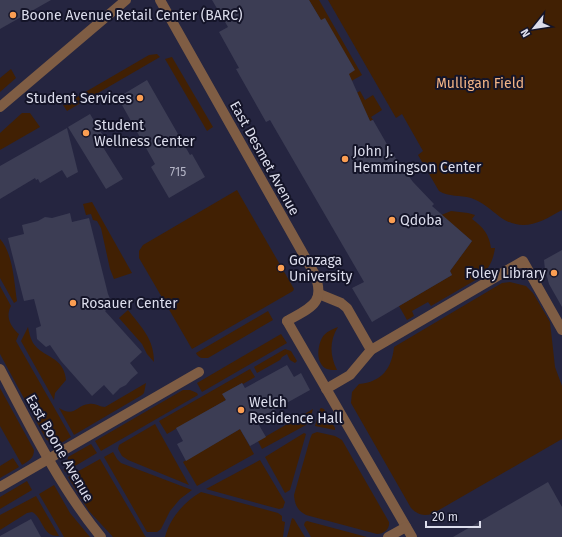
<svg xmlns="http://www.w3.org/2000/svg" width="562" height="537" font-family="'Fira Sans',sans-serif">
	<rect width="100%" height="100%" fill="#1d1d32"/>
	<!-- built -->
	<rect fill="#252540" x="0" y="0" width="562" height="537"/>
	<!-- green -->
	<g fill="#412003">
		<path d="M309,0H319L362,75L339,88L321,20Z"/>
		<path d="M328,0H562V210C541,222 523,233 500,217C491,210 483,202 471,198C460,195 449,197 439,191L418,155L423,151L402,114L396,118Z"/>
		<path d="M157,54L160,57L67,111L63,105L149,55Z"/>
		<path d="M172,57L213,127L207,131L165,59Z"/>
		<path d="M11,69L16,78L0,92V78Z"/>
		<path d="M360,91L365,100L373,95L382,110L371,117L373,120L370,121L364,109L353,95Z"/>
		<path d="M22,113H30L40,127L0,150V133Z"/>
		<path d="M237,190L294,289L293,291L192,349L139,258V251L143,245Z"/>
		<path d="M92,202L132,273L114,279L110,269L101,228L97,221L93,220L91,214L86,215L83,204Z"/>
		<path d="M451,211L468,213L475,215L472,219C483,227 489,234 491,248H495C493,261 489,269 479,278L431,306L428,302L412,311L414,316L407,320L399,306L452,275L450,271L472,241L447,220L439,216Z"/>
		<path d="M0,239C13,253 14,282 17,301L14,303L0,278Z"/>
		<path d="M510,282L526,286L533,293L550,322L555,367L562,386V439L432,514C423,516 418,515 411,508L351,403L352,392L359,384C382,382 392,368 394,347L502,283Z"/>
		<path d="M0,286L11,306C5,317 11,327 19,334L16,341L71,437C61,443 56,449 46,439L0,354Z"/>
		<path d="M128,310C142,328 154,339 154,362L147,354L142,344L119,318Z"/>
		<path d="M268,311L273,320L208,358C203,358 199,359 196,353Z"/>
		<path d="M28,327C29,332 30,338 33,343C43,358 64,356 66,380L55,393L54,400L21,341Z"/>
		<path d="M338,327C329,341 330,356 337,370C334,370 330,370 327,369C315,364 317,344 324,335C328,331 333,329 338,327Z"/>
		<path d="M281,334L287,343L202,392L197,383Z"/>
		<path d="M285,349L291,351L297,361L295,363L290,360L287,354L282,357L280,360L257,373L254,367Z"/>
		<path d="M250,369L255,377L243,384L242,383L223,394L226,400L167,434L159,421Z"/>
		<path d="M146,383L144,393L142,395L74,435L59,408C75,418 76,405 89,404C96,403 99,407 105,407Z"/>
		<path d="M0,388L34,450C34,458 29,461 22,465L0,426Z"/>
		<path d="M183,390H190L197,393L198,395L101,451L95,441Z"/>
		<path d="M321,408L324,409L335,428V430L315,426L320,409Z"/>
		<path d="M313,409L310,420L306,425L262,449L258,441Z"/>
		<path d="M155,424L189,485L128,460L122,456L118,449L119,445Z"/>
		<path d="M240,429L254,454L197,486L183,462Z"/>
		<path d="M317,432L335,436L342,440L389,522C390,529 384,534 377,534L306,515C297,510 295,505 294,495L310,439L312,434Z"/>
		<path d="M304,433L306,434L290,490L285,493L265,457Z"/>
		<path d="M91,444L97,453L65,472L64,469L67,465L68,457Z"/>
		<path d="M113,452L117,459L121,463L192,490L180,499L170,511L161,529L157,532H147L104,457Z"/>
		<path d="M13,458L19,467L0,478V466Z"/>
		<path d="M100,459L145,536L146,537H113L89,511L68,477Z"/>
		<path d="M260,460L285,502L283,508L279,509L206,489Z"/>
		<path d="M27,481L32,490L0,509V497Z"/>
		<path d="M54,485L70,513L90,537H64L39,494Z"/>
		<path d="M201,492L278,513L282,516V521L285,522L283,537H165C170,518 184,502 201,492Z"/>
		<path d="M36,496L59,536C42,537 43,517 32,512L27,513L0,530V515Z"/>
		<path d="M292,518L294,519L305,537H287Z"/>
		<path d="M307,521L367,537H311L304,525L305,522Z"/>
	</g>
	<!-- building -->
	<g fill="#3c3d54">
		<path d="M0,0H51L0,29Z"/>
		<path d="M212,0H309L321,20L325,18L355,70L349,74L370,121L373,120L392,153L413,182L434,204L432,206L472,241L450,271L452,275L372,322L352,288L364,282L270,120L266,122L236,69L239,68L219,32L228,27Z"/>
		<path d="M147,80L190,155L192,154L205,177L169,198L151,167L155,164L122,105L126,102L122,95Z"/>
		<path d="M90,114L105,139L102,140L103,143L101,144L123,179L106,189L68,127Z"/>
		<path d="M67,128L78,172L67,178L62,170L40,183L38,179L36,180L35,178L0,199V166Z"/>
		<path d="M70,213L72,222L89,218L108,294L111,301L110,307L105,311L142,352L130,363L138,373L131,379L126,385L120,388L113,395L104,385L92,396L61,361L50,345L46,347L37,339L36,328L41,326L34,299L24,301L8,238L24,234L22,225L38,221L45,217L52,218Z"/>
		<path d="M562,250V307L549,284L545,270L544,260Z"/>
		<path d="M287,365L294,377L301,373L310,390L256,420L266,437L250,446L240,429L186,461L177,444L183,441L176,428L226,400L222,394L242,383L245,388Z"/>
		<path d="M548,482L562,507V537H453Z"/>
		<path d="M31,519L41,537H0V536Z"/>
	</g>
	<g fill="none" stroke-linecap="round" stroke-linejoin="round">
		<!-- pedestrian -->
		<g stroke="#7f5d44" stroke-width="10">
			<path d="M319,294L341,303L347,308L371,350"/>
			<path d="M287,321L412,537"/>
			<path d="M0,369C30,426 60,487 101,537"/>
			<path d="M326,389L350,375L371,350L523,261L562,330"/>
			<path d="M0,487L199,372"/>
			<path d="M388,537L406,527"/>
		</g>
		<!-- minor -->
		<g stroke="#7f5d44" stroke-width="10">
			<path d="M160,0L314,273C327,303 310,308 287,321"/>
			<path d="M0,107L126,0"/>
		</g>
	</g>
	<!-- markers -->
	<g fill="#fb9e52" stroke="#141428" stroke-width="1.5">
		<circle cx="13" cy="15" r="4"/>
		<circle cx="140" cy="98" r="4"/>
		<circle cx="86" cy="133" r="4"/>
		<circle cx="345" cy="159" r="4"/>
		<circle cx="392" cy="220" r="4"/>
		<circle cx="281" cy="268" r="4"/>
		<circle cx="554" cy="273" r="4"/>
		<circle cx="73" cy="303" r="4"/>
		<circle cx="241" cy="410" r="4"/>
	</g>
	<g text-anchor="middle" stroke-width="4" stroke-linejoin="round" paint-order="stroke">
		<!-- number labels -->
		<g font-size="12" fill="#b4b5c6">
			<text x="178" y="176">715</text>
		</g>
		<!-- poi labels -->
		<g font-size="14" fill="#dcddec" stroke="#141428" text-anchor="start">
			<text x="21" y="20">Boone Avenue Retail Center (BARC)</text>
			<text x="132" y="103" text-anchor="end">Student Services</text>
			<text x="94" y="130">Student<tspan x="94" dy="16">Wellness Center</tspan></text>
			<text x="353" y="156">John J.<tspan x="353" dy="16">Hemmingson Center</tspan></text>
			<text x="400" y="225">Qdoba</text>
			<text x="289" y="265">Gonzaga<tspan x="289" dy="16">University</tspan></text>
			<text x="546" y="278" text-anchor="end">Foley Library</text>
			<text x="81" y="308">Rosauer Center</text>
			<text x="249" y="407">Welch<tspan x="249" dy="16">Residence Hall</tspan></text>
		</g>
		<!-- park labels -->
		<g font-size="14" fill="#f3b486" stroke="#141428">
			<text x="480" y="88">Mulligan Field</text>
		</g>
		<!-- street labels -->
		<g font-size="14" fill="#dcddec" stroke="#141428">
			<text transform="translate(265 158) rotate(61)" y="5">East Desmet Avenue</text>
			<text transform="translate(60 448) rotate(60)" y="5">East Boone Avenue</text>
		</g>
	</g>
	<!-- north arrow -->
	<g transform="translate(534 28) rotate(240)" stroke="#141428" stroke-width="3" paint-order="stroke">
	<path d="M0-3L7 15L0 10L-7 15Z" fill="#dcddec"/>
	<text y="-6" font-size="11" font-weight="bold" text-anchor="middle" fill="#dcddec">N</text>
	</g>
	<!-- scale -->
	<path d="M426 521v6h54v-6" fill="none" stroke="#dcddec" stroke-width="2"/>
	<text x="432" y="521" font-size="12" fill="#dcddec" stroke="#141428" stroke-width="3" paint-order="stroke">20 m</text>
</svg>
